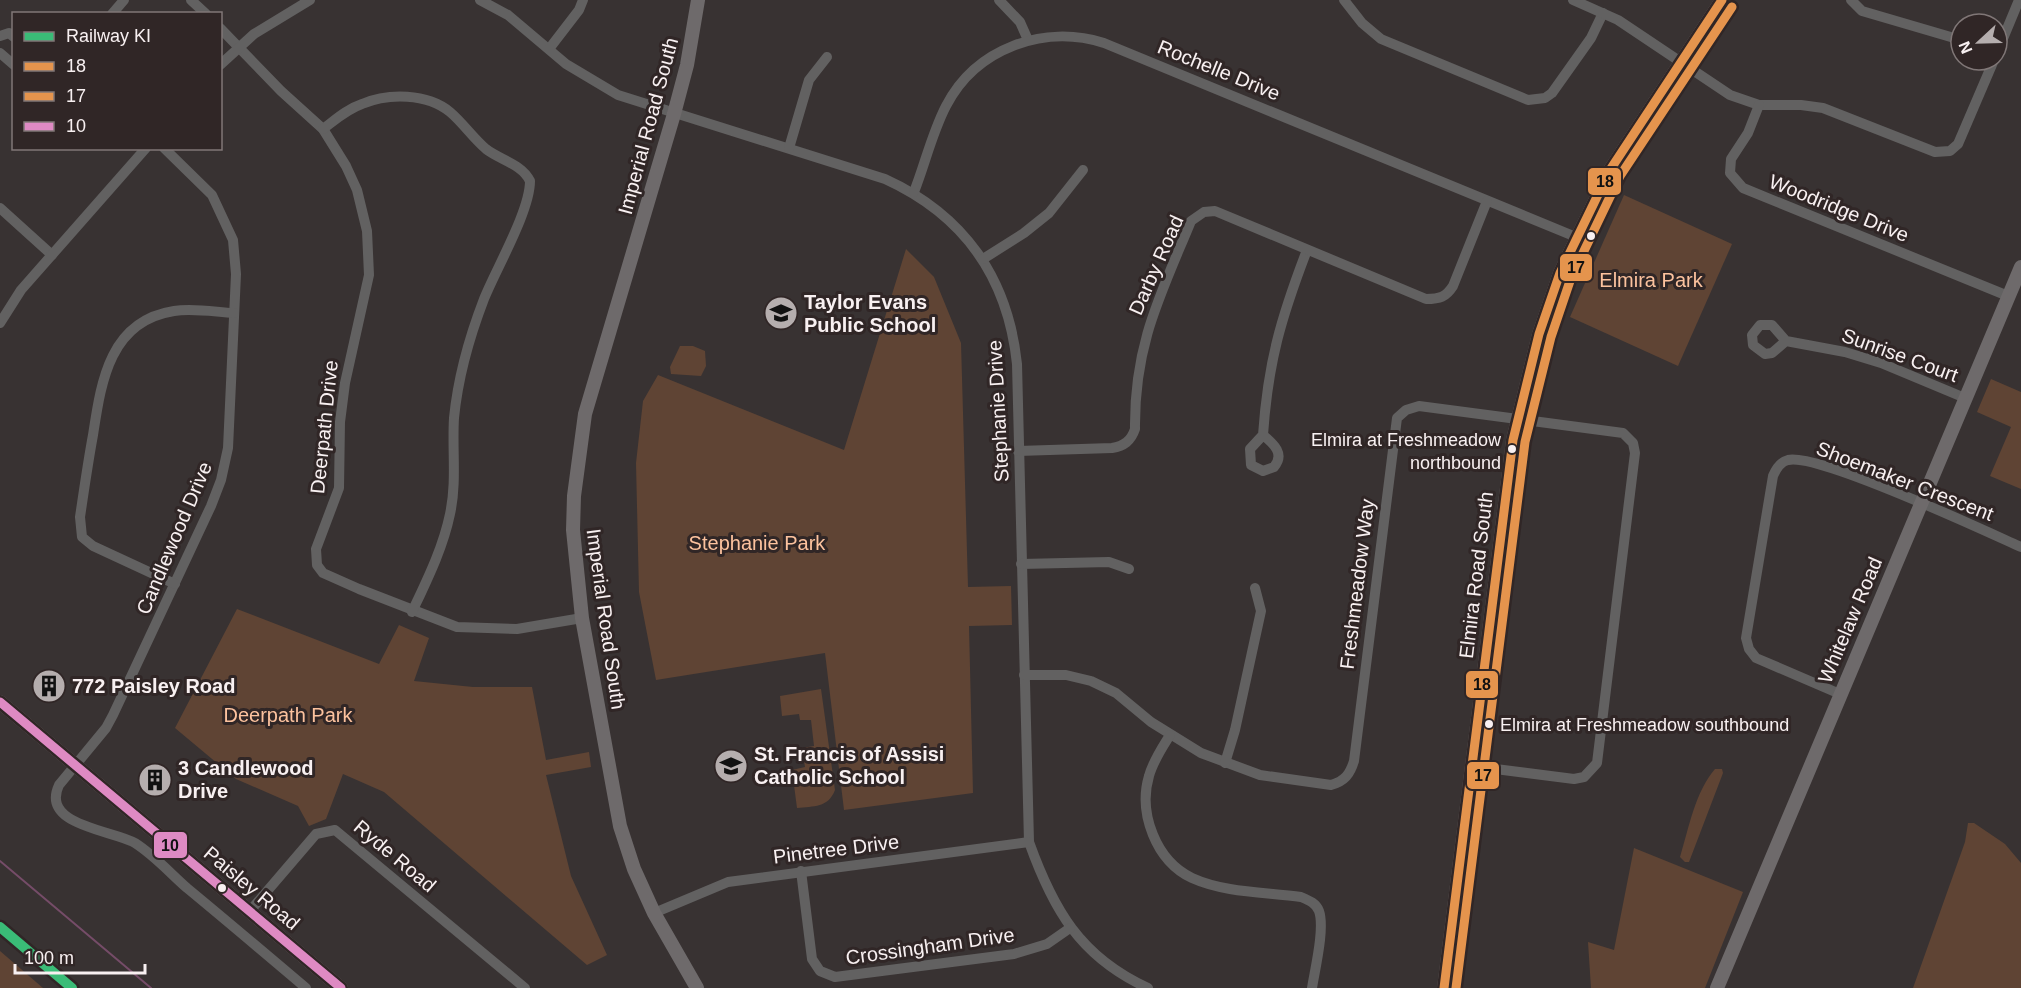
<svg xmlns="http://www.w3.org/2000/svg" width="2021" height="988" font-family="Helvetica,sans-serif">
	<rect width="100%" height="100%" fill="#383232"/>
	<!-- green -->
	<g fill="#5f4434">
		<path d="M1624,195L1732,244L1678,366L1570,317Z"/>
		<path d="M906,249L934,277L961,343L968,587L1011,586L1012,625L969,626L973,793L844,810L825,653L656,680L639,592L636,463L643,401L658,375L844,450Z"/>
		<path d="M680,346H693L705,351L706,366L701,376L671,374L670,367Z"/>
		<path d="M1991,379L2021,392V489L1990,476L2011,427L1977,412Z"/>
		<path d="M237,609L379,664L399,625L429,638L414,681L473,687H532L546,760L589,752L591,767L546,775L571,876L607,955L587,965L384,792L343,774L326,819L309,826L298,806L236,779L175,728Z"/>
		<path d="M821,689L835,790C828,808 814,806 797,808L792,770L805,767L802,748L814,746L811,720H800L799,714L782,716L780,696Z"/>
		<path d="M1715,769H1722L1723,773L1689,862H1685L1680,857C1689,828 1695,792 1715,769Z"/>
		<path d="M1968,823H1974L2005,844L2021,863V988H1913L1965,842Z"/>
		<path d="M1634,848L1743,892L1705,988H1591L1588,942L1614,950Z"/>
		<path d="M0,951L43,988H0Z"/>
	</g>
	<g fill="none" stroke-linecap="round" stroke-linejoin="round">
		<!-- stream -->
		<path stroke="#754c68" stroke-width="2" d="M0,861L151,988"/>
		<!-- street -->
		<g stroke="#626161" stroke-width="10">
			<path d="M191,0L206,14"/>
			<path d="M480,0L508,15L566,64L618,95L885,179C964,215 1008,278 1017,364L1029,842C1053,909 1080,957 1148,988"/>
			<path d="M999,0L1020,22L1028,40"/>
			<path d="M1344,0L1362,23L1381,39L1528,100L1545,98L1552,93L1591,38L1603,13"/>
			<path d="M1573,0L1618,20L1730,95L1759,105H1801L1823,108L1935,152L1950,151L1958,144L1994,60"/>
			<path d="M1851,0L1862,11L1961,40"/>
			<path d="M112,14L124,0"/>
			<path d="M220,28L281,91L323,129L346,166L357,190L367,231L369,275L345,383L340,422L339,488L316,549L317,565L323,573L359,589L457,627L517,629L582,618"/>
			<path d="M0,36L9,33L14,37"/>
			<path d="M549,49L579,10L583,0"/>
			<path d="M0,53L14,65"/>
			<path d="M1997,53L2019,0"/>
			<path d="M220,65L254,34L310,0"/>
			<path d="M1759,105L1748,133L1731,159L1730,173L1743,188L2008,296"/>
			<path d="M323,129C335,120 347,109 362,104C388,93 427,93 450,112C463,123 473,138 486,149C500,160 522,164 530,181C530,211 496,269 484,299C469,338 458,377 454,418C452,450 457,482 450,514C443,548 427,580 412,612"/>
			<path d="M164,148L212,195L233,240L236,274L228,448L221,480L211,506L113,715L106,728L59,785C40,826 113,830 135,843C154,855 170,873 187,888C227,921 267,955 306,988"/>
			<path d="M789,148L809,80L827,57"/>
			<path d="M914,192C925,164 932,133 946,106C976,48 1044,24 1104,43L1576,237"/>
			<path d="M0,208L52,255"/>
			<path d="M983,259L1024,233L1049,213L1083,170"/>
			<path d="M0,323L21,290L146,148"/>
			<path d="M1786,341L1772,353L1765,354L1753,345L1752,335L1760,325H1772L1786,341L1845,352L1881,363L1965,398"/>
			<path d="M1263,435C1274,444 1285,454 1274,467L1263,471L1251,465L1250,449L1263,435C1268,362 1281,318 1307,250"/>
			<path d="M1018,451L1112,448C1124,446 1131,441 1135,429C1134,345 1160,296 1191,221L1204,212L1215,211L1426,299C1440,299 1446,297 1453,286L1487,201"/>
			<path d="M1021,564L1109,562L1129,569"/>
			<path d="M175,584L93,546L82,537L80,517C84,490 88,462 93,435C101,383 109,321 174,311C193,308 215,312 234,313"/>
			<path d="M1024,675H1066L1091,681L1116,693L1151,722L1201,753L1260,775L1331,785C1345,781 1350,774 1354,761L1397,418L1406,410L1419,406L1623,433L1633,443L1635,453L1597,763L1584,777L1574,779L1472,766"/>
			<path d="M1840,694L1756,658L1749,649L1746,638L1773,476C1776,469 1780,462 1788,460C1819,453 1983,530 2021,547"/>
			<path d="M1170,735C1162,748 1153,761 1149,776C1138,813 1156,861 1192,878C1225,893 1266,892 1301,897C1308,900 1316,903 1319,911C1325,928 1315,969 1312,988"/>
			<path d="M1225,763L1235,730L1261,611L1255,588"/>
			<path d="M801,871L812,959L820,971L835,977L1014,954L1047,944L1070,928"/>
			<path d="M250,911L316,834L335,830L525,988"/>
			<path d="M654,913L728,882L1029,842"/>
		</g>
		<!-- secondary -->
		<g stroke="#6e6a6b" stroke-width="14">
			<path d="M0,702L341,988"/>
			<path d="M697,988L654,913L634,869L620,826L582,618L573,530L574,496L585,414L674,114L687,65L698,0"/>
			<path d="M1444,988L1513,440L1539,334L1560,273L1610,170L1722,0"/>
			<path d="M1717,988L2021,267"/>
		</g>
		<defs>
			<path id="bus-1" d="M1444,988L1513,440L1539,334L1560,273L1610,170L1722,0"/>
			<path id="bus-2" d="M1456,988L1525,442L1551,337L1571,278L1620,176L1732,7"/>
			<path id="bus-3" d="M0,702L341,988"/>
		</defs>
		<!-- bus-1 casing -->
		<use href="#bus-1" stroke="#302626" stroke-width="14"/>
		<!-- bus-2 casing -->
		<use href="#bus-2" stroke="#302626" stroke-width="14"/>
		<!-- bus-3 casing -->
		<use href="#bus-3" stroke="#302626" stroke-width="14"/>
		<!-- bus-1 -->
		<use href="#bus-1" stroke="#e5944d" stroke-width="9"/>
		<!-- bus-2 -->
		<use href="#bus-2" stroke="#e5944d" stroke-width="9"/>
		<!-- bus-3 -->
		<use href="#bus-3" stroke="#de8ac3" stroke-width="9"/>
		<defs>
			<path id="rail-1" d="M0,927L72,988"/>
		</defs>
		<!-- rail-1 casing -->
		<use href="#rail-1" stroke="#302626" stroke-width="15"/>
		<!-- rail-1 -->
		<use href="#rail-1" stroke="#3abc77" stroke-width="10"/>
	</g>
	<!-- icons -->
	<defs>
		<symbol id="school-disc" viewBox="-11 -11 22 22"><circle r="9.5" fill="#b5aeae" stroke="#302626"/><path d="M0-5L7-2L0 1L-7-2ZM-4 1L0 2.5L4 1V4Q0 6-4 4Z" fill="#111"/></symbol>
		<symbol id="building-disc" viewBox="-11 -11 22 22"><circle r="9.5" fill="#b5aeae" stroke="#302626"/><path d="M-4-6H4V6H1V3H-1V6H-4ZM-2.5-4.3h1.7v1.8h-1.7ZM.8-4.3h1.7v1.8H.8ZM-2.5-1h1.7V.8h-1.7ZM.8-1h1.7V.8H.8Z" fill="#111"/></symbol>
	</defs>
	<g fill-rule="evenodd">
		<use href="#school-disc" x="762" y="294" width="38" height="38"/>
		<use href="#building-disc" x="30" y="667" width="38" height="38"/>
		<use href="#school-disc" x="712" y="747" width="38" height="38"/>
		<use href="#building-disc" x="136" y="761" width="38" height="38"/>
	</g>
	<!-- markers -->
	<g fill="#f8f0f1" stroke="#302626" stroke-width="2">
		<circle cx="1591" cy="236" r="5"/>
		<circle cx="1512" cy="449" r="5"/>
		<circle cx="1489" cy="724" r="5"/>
		<circle cx="222" cy="888" r="5"/>
	</g>
	<g text-anchor="middle" stroke-width="6" stroke-linejoin="round" paint-order="stroke">
		<!-- bus labels -->
		<g font-size="18" fill="#f8f0f1" stroke="#302626" text-anchor="end">
			<text x="1501" y="446">Elmira at Freshmeadow<tspan x="1501" dy="23">northbound</tspan></text>
			<text x="1500" y="731" text-anchor="start">Elmira at Freshmeadow southbound</text>
		</g>
		<!-- street labels -->
		<g font-size="20" fill="#f8f0f1" stroke="#302626">
			<text transform="translate(1219 70) rotate(22)" y="7">Rochelle Drive</text>
			<text transform="translate(648 126) rotate(-75)" y="7">Imperial Road South</text>
			<text transform="translate(1839 208) rotate(22)" y="7">Woodridge Drive</text>
			<text transform="translate(1156 265) rotate(-66)" y="7">Darby Road</text>
			<text transform="translate(1900 355) rotate(20)" y="7">Sunrise Court</text>
			<text transform="translate(998 411) rotate(-93)" y="7">Stephanie Drive</text>
			<text transform="translate(324 427) rotate(-84)" y="7">Deerpath Drive</text>
			<text transform="translate(1905 481) rotate(21)" y="7">Shoemaker Crescent</text>
			<text transform="translate(174 538) rotate(-67)" y="7">Candlewood Drive</text>
			<text transform="translate(1476 575) rotate(-83)" y="7">Elmira Road South</text>
			<text transform="translate(1357 584) rotate(-83)" y="7">Freshmeadow Way</text>
			<text transform="translate(606 619) rotate(82)" y="7">Imperial Road South</text>
			<text transform="translate(1850 620) rotate(-67)" y="7">Whitelaw Road</text>
			<text transform="translate(836 849) rotate(-7)" y="7">Pinetree Drive</text>
			<text transform="translate(395 856) rotate(40)" y="7">Ryde Road</text>
			<text transform="translate(252 888) rotate(40)" y="7">Paisley Road</text>
			<text transform="translate(930 946) rotate(-8)" y="7">Crossingham Drive</text>
		</g>
		<!-- park labels -->
		<g font-size="20" fill="#fcc29e" stroke="#302626">
			<text x="1651" y="287">Elmira Park</text>
			<text x="757" y="550">Stephanie Park</text>
			<text x="288" y="722">Deerpath Park</text>
		</g>
		<!-- poi labels -->
		<g font-size="20" font-weight="bold" fill="#f8f0f1" stroke="#302626" text-anchor="start">
			<text x="804" y="309">Taylor Evans<tspan x="804" dy="23">Public School</tspan></text>
			<text x="72" y="693">772 Paisley Road</text>
			<text x="754" y="761">St. Francis of Assisi<tspan x="754" dy="23">Catholic School</tspan></text>
			<text x="178" y="775">3 Candlewood<tspan x="178" dy="23">Drive</tspan></text>
		</g>
	</g>
	<g stroke="#302626" stroke-width="2">
		<rect x="1587" y="167" width="35" height="29" rx="6" fill="#e5944d"/>
		<rect x="1559" y="253" width="34" height="29" rx="6" fill="#e5944d"/>
		<rect x="1465" y="670" width="34" height="29" rx="6" fill="#e5944d"/>
		<rect x="1466" y="761" width="34" height="29" rx="6" fill="#e5944d"/>
		<rect x="153" y="831" width="35" height="28" rx="6" fill="#de8ac3"/>
	</g>
	<g font-size="16" text-anchor="middle" font-weight="bold" fill="#111">
		<text x="1605" y="187">18</text>
		<text x="1576" y="273">17</text>
		<text x="1482" y="690">18</text>
		<text x="1483" y="781">17</text>
		<text x="170" y="851">10</text>
	</g>
	<!-- legend -->
	<rect x="12" y="12" width="210" height="138" fill="#302626" stroke="#807777" stroke-width="1.5"/>
	<rect x="24" y="32" width="30" height="9" fill="#3abc77" stroke="#807777" stroke-width="1.5"/>
	<text x="66" y="42" font-size="18" fill="#f8f0f1">Railway KI</text>
	<rect x="24" y="62" width="30" height="9" fill="#e5944d" stroke="#807777" stroke-width="1.5"/>
	<text x="66" y="72" font-size="18" fill="#f8f0f1">18</text>
	<rect x="24" y="92" width="30" height="9" fill="#e5944d" stroke="#807777" stroke-width="1.5"/>
	<text x="66" y="102" font-size="18" fill="#f8f0f1">17</text>
	<rect x="24" y="122" width="30" height="9" fill="#de8ac3" stroke="#807777" stroke-width="1.5"/>
	<text x="66" y="132" font-size="18" fill="#f8f0f1">10</text>
	<!-- north arrow -->
	<g transform="translate(1979 42) rotate(248)"><circle r="28" fill="#302626" stroke="#807777" stroke-width="1.5"/>
	<path d="M0-4.5L10 22L0 15L-10 22Z" fill="#b5aeae"/>
	<text y="-9" font-size="16" font-weight="bold" text-anchor="middle" fill="#f8f0f1">N</text>
	</g>
	<!-- scale -->
	<path d="M15 964v9h130v-9" fill="none" stroke="#f8f0f1" stroke-width="3"/>
	<text x="24" y="964" font-size="18" fill="#f8f0f1" stroke="#302626" stroke-width="4.5" paint-order="stroke">100 m</text>
</svg>
